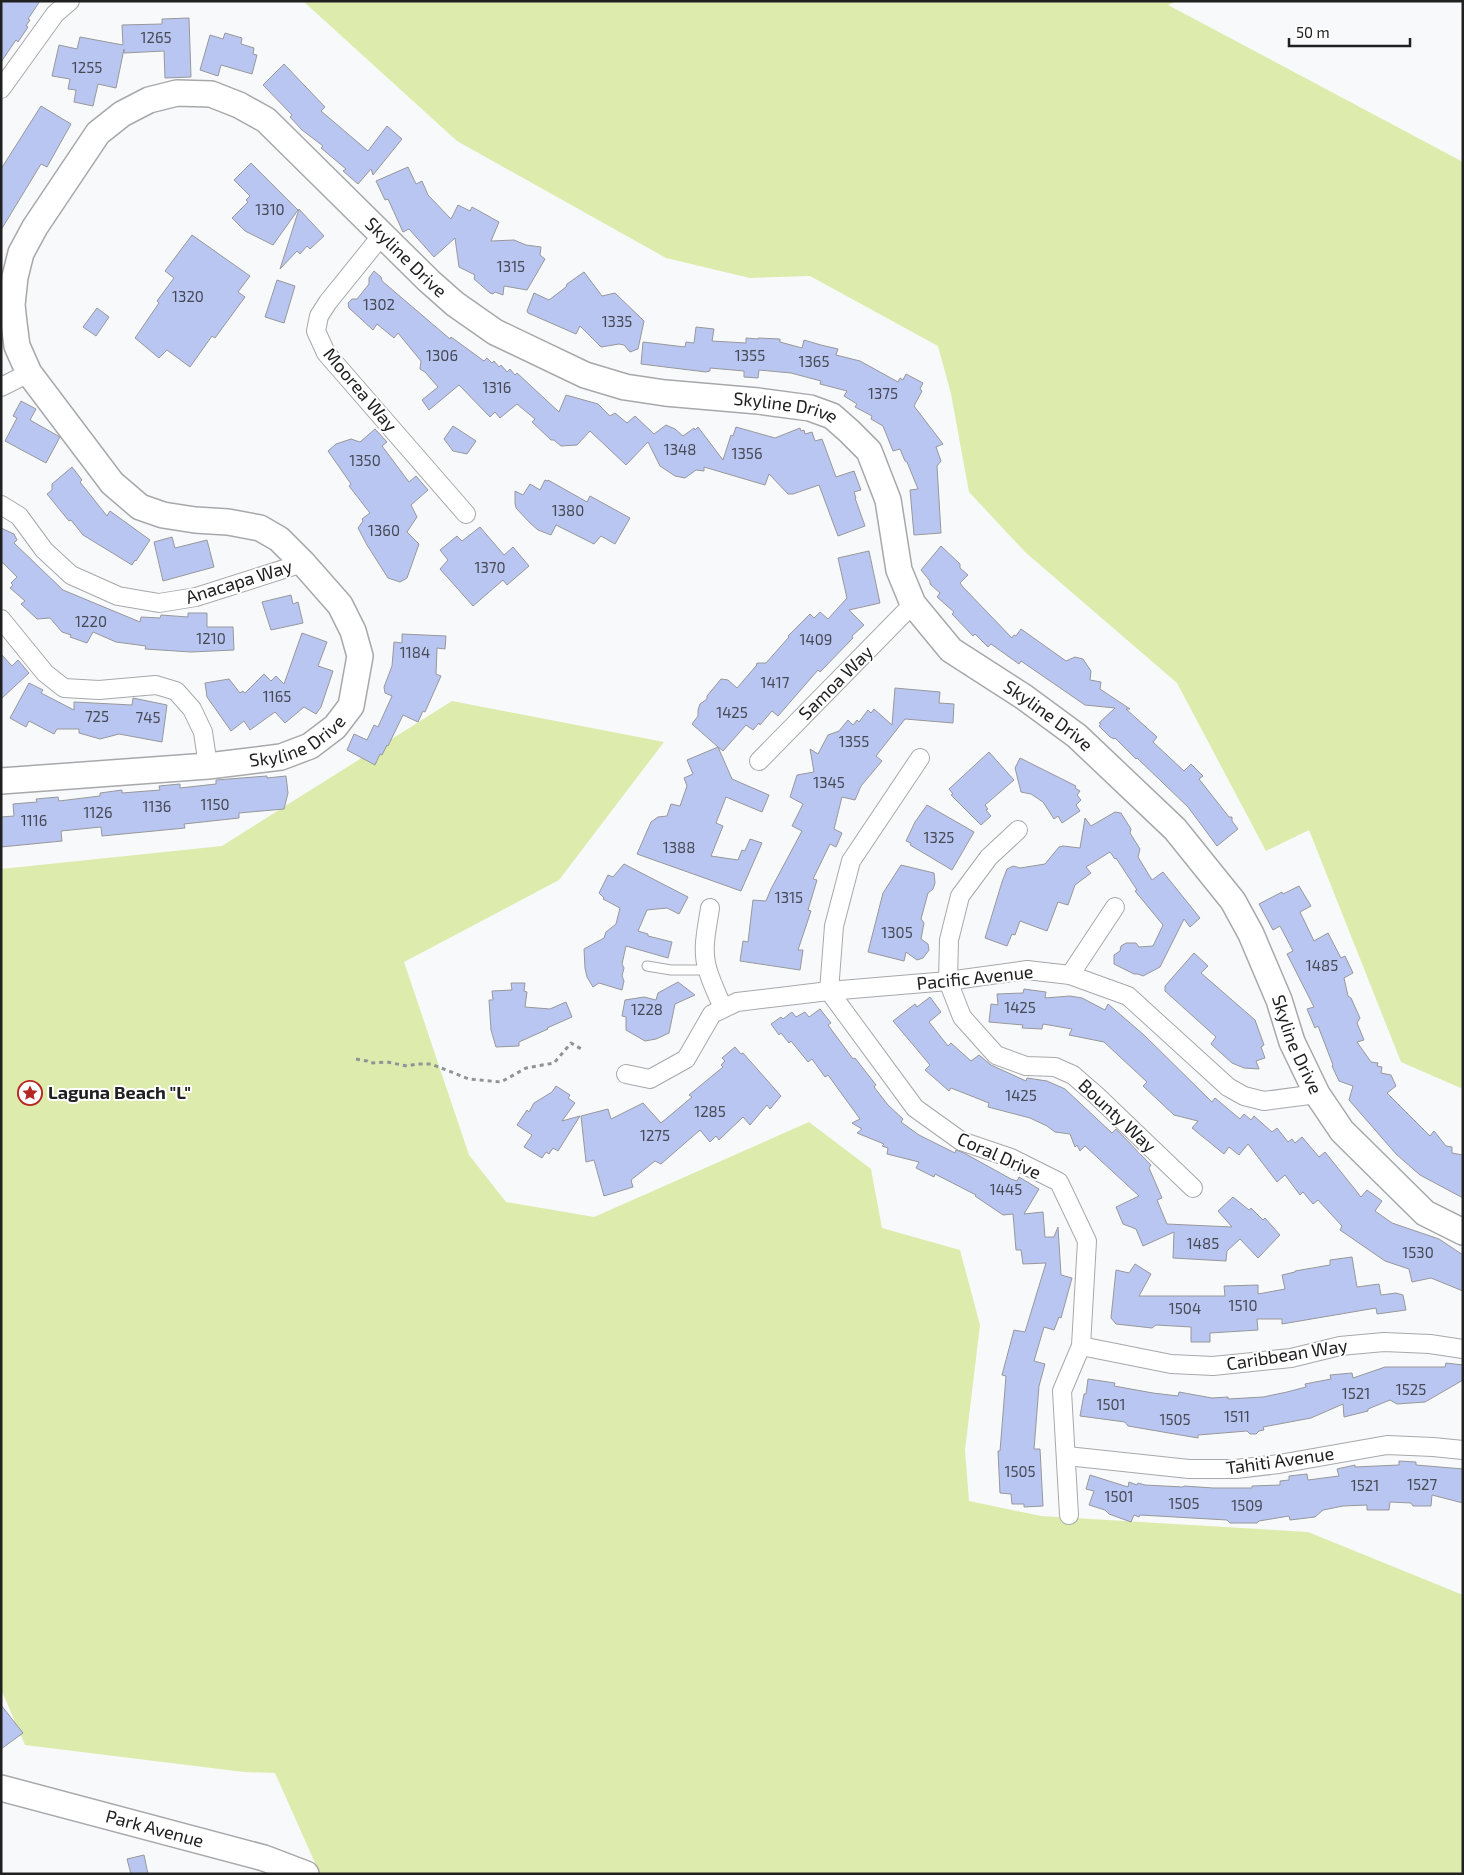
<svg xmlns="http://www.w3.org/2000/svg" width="1464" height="1875" font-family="'Exo 2',sans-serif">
	<rect width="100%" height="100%" fill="#f8f9fb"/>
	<!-- green -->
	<g fill="#ddebad">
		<path d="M303,1H1177L1168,5L1463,162V1089L1401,1062L1309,830L1266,851L1177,683L1025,552L969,492L951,394L938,346L810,276L750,278L666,258L457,141Z"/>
		<path d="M452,701L664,742L559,880L404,962L469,1155L506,1202L594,1217L809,1122L871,1169L882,1228L960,1250L980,1325L965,1450L969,1501L1041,1516L1308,1532L1463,1595V1874H320L275,1773L244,1772L25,1745L1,1689V869L222,846Z"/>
	</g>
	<!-- building -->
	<g fill="#bac6f2" stroke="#97989a">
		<path d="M1,1H40L28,19L30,20L26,26L28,27L18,42L16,40L1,62Z"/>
		<path d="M189,18L191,77L165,78L164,51L124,53V49L116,88L98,84L93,106L74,102L76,90L68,89L70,79L52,76L59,45L77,49L80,37L123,45L122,25L162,24V19Z"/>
		<path d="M225,33L242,38L241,44L254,48L253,54L257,55L252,74L221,65L218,76L200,70L210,35L223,39Z"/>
		<path d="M284,64L325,107L321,111L368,151L387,126L402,139L373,175L371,169L358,184L343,171L346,169L321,148L323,146L302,130L290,117L292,115L263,85Z"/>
		<path d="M41,106L71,124L47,167L41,164L1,230V169Z"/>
		<path d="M251,163L298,210L273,245L245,231L232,218L248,202L246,200L250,196L234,180Z"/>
		<path d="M408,167L416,184L422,181L428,195L451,219L458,205L470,211L472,207L499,222L491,241L514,240L526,245L541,247L540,255L545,259L527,290L504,286L503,295L495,292L493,294L490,293L474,279L475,275L459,267L455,238L434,257L409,229L403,232L388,199L385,200L376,181Z"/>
		<path d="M299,209L324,236L310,249L307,246L300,254L297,251L280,269Z"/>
		<path d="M192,235L250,276L238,292L245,297L215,338L212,336L190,367L167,350L159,358L135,338L159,303L157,301L174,278L165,271Z"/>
		<path d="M374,271L381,277L382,281L450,339L451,337L484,361L487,358L492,363L494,361L499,367L501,365L507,372L510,369L515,375L517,373L559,412L566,395L598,404L610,416L615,413L627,423L635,416L654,434L666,425L675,429L683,436L694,428L695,430L698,427L723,460L731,435L733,436L736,427L775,438L800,428L801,431L804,430L805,434L812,432L815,441L822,439L836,477L854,471L861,490L854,492L856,498H855L865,526L838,536L819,485L793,494H788L769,474L765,485L704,467V471L696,470L685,478L675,476L660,466L648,442L626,465L590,431L577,445L561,446L554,440H551L532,422L535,419L517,404L500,418L495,412L490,417L459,385L429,410L422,400L438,387L425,372L420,369L421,361L398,333L394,338L377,324L373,330L349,308L348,303L352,299H357L369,284V278Z"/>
		<path d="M584,272L602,296L615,293L644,321L638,349L630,352L624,345L619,344L601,347L580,326L576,334L528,313L527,311L534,293L549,300L566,287L567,284Z"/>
		<path d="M277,280L295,286L284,323L265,317Z"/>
		<path d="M97,308L109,317L96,336L83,327Z"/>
		<path d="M696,327L714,329L712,341L746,343V338L758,339V338L780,339V342L802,348L804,340L821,345L838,349L836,355L860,361L898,382L900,378L903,380L906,374L923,383L920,389L922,391L914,406L943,444L936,447L941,461L937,466L941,533L914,535L910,490L918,489L907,462L905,461L900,449L893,451L883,426L871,419L872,416L855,407L857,404L844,396L847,391L820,384L821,381L791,373L759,370L758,378L744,377V371L710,368V371L706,372L641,364L643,342L685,347L686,342L694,343Z"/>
		<path d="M21,401L36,409L30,420L60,437L46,463L5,441L17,418L13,416Z"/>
		<path d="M453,426L476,441L467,454L453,451L444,439Z"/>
		<path d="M375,429L387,442L382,446L409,482L416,476L428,490L411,505L417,517L407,532L419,544L407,578L400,582L388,578L367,545L358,528L363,521L362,519L370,513L349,486L351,484L328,451L336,444L351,439L360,442Z"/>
		<path d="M72,467L82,480L80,482L107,516L110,511L150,540L136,561L135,560L132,565L83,535L71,520L69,521L60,510L47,494L52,490V484Z"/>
		<path d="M545,480L548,481V480L587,502L590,496L630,518L615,544L601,536L594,544L556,525L551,535L538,530L530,523L516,508L515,503V491L523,495L530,484L540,490Z"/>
		<path d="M480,527L504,555L513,547L529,566L507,585L503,580L473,606L440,569L448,560L440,550L457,536L462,541Z"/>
		<path d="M1,528L14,534L17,540L14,543L63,590L140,622L141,617L160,618L161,615L188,617V613H207V627H233L234,650L191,652L145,649L146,646L116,642L93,632L87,643L70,637L71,635L62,632L50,618L37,619L21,604L25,601L10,588L13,585L11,583L17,577L1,561Z"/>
		<path d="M172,537L175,548L207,540L214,567L163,581L154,542Z"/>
		<path d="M941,546L960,564V568L968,575L960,583L963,587L1012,638L1014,635L1016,636L1021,629L1066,661L1075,657L1083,659L1091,671L1090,680L1101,682L1100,689L1130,709H1126L1157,737L1153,742L1184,771L1191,764L1203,776L1199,779L1229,817H1232V821L1238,829L1217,846L1188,807L1137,758L1136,759L1115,738L1114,739L1110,737L1099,726L1101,724L1099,723L1115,708L1085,705L1021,661L1019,664L991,644L988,647L975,634L973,636L952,614L954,612L937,597L940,593L930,584V581L921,570Z"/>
		<path d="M869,551L880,603L849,610L864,625L852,636L853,638L820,672L818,670L778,716L772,711L760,725L759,723L753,730L746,725L723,751L718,747L732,779L769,795L762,812L726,797L716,823L723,826L711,856L738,860L742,850L745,851L750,839L762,843L741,891L637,854L651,822L658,817L667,816L671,804L680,806L687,786L684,778L693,774L687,760L718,747L692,724L698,716V710L700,704L707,699V696L721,679L728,680L737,688L756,666L757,663H766L789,637L788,636L810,614L814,618L820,612L828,619L847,598L838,558Z"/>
		<path d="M291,595L293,604L298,602L303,623L271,630L262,602Z"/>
		<path d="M302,633L327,642L318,666L333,671L321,707L316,714L304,707L285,723L275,712L250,730L244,721L231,731L207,697L205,683L229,679L240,693L243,691L245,693L264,674L271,681L276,676L284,684Z"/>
		<path d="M402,634L446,636L445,649L437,648L436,674L441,676L425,712L423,711L418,722L403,715L388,746L387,745L382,755L380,754L375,765L347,750L354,734L367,740L374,725L378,727L392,696L385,693L384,687L392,666L394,642L402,643Z"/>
		<path d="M1,654L12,666L18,660L29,673L1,699Z"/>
		<path d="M29,683L43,690L41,693L74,710V702L132,705L133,698L167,705L162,742L119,734L100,739L79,733V729H57L54,734L29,721L26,727L10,718Z"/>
		<path d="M895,688L940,692L939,703L954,704L953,723L905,719L876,756L882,761L861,786L855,800L842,797L834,829L842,833L836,847L830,844L813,879L817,880L808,910L811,911L798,950H803L800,970L740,961L743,941L748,942L753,900L766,901L771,889L802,831L792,826L803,804L790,797L797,775L814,772L810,749L818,754L828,735L839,731L848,720L853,725L857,720L859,722L868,710L871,713L874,709L892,725Z"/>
		<path d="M989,752L1014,780L985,805L988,809L986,810L991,816L981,825L951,795L953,794L949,789Z"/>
		<path d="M1020,758L1076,786L1075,788L1080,791L1077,795L1081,800L1076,805L1080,811L1062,823L1058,816L1054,819L1043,802L1031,794L1021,792L1015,768Z"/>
		<path d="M267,776V778L286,776L288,793L284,809L239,813V818L184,824L185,828L102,836L101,827L61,831L62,841L1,847V817L14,816L13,804L37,802L36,799L58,797L59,801L100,796V793L122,790V793L160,790L159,786L180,784V788L216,784V780Z"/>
		<path d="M927,805L974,832L952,870L910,845L911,843L906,841L915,822Z"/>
		<path d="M1115,812L1121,813L1131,829L1130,833L1140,849L1138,857L1152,880L1163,872L1200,918L1190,927L1184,919L1160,967L1143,976L1138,974H1134L1114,964V955L1120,951L1121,946L1126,943H1136L1139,947L1153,946L1163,925L1135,891L1137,890L1116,858L1115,859L1110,852L1086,867L1091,873L1075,885L1068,905L1058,902L1047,931L1020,921L1015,935L1012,934L1007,946L985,938L1002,882L1007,869L1013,866L1020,868L1045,864L1059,847L1063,846L1080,848L1085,818L1091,826Z"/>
		<path d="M624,864L688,897L679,914L667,908L647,910L638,931L648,934V936L672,942L668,958L626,946L622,964L624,968L622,976L624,981L622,990L599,983L593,987L587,977L585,968L584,949L604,938L606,932L616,924L620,908L603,899L604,898L599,893L608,875L613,877Z"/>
		<path d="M901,865L934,873L935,883L933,889L928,893L921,919L924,923L921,939L928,944L929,950L923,958L917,960L906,952L904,961L868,952L883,893Z"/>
		<path d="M1299,886L1311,906L1300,912L1314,941L1328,933L1341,958L1345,956L1353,973L1344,978L1348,996L1351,998L1360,1018L1357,1023L1364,1040L1357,1042L1371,1062L1378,1063L1377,1066L1382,1067L1381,1073L1391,1075L1396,1086L1387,1093L1430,1136L1434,1131L1446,1146L1452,1147V1153L1463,1155V1198L1420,1175L1396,1154L1349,1100L1353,1086L1339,1081L1332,1066L1333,1065L1318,1026L1315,1028L1307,1009L1314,1007L1287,954L1293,951L1280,926L1273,930L1259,904L1282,892L1283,894Z"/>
		<path d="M1194,953L1208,966L1201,973L1255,1020L1264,1045L1261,1047L1265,1058L1256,1061L1259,1069L1244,1068L1232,1063L1211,1044L1216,1037L1165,991V986Z"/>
		<path d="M678,982L695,995L675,1004L669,1033L656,1039L645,1041L626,1030V1017L622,1016L625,1000L644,997L656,1000L658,993Z"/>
		<path d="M511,983H525L524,991L527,992L525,1007L550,1009L566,1002L572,1017L547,1028L548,1029L519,1042V1046L496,1047L491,1030L489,1000H493L492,991L512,990Z"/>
		<path d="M1024,989L1046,992L1045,998L1070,996L1082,998L1105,1010L1108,1004L1144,1035L1212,1102L1215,1098L1240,1119L1244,1114L1251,1120L1254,1116L1272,1132L1277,1128L1288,1142L1292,1139L1295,1143L1302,1137L1319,1157L1325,1152L1361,1197L1367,1190L1382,1201L1375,1211L1392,1223L1439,1239L1463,1255V1291L1431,1278L1412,1282L1409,1269L1385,1261L1340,1230L1342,1226L1318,1200L1313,1204L1303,1192L1300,1195L1285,1175L1277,1182L1248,1144L1239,1155L1229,1147L1224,1154L1192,1128L1198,1121L1174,1115L1143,1086L1147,1082L1104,1042L1069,1035L1072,1029L1043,1024L1042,1029L1022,1028L1023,1025L989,1022L991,1004L998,1005L997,994L1023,993Z"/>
		<path d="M930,997L941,1012L929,1022L948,1046L951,1043L971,1061L979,1055L991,1065L1026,1081L1027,1078L1047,1081L1065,1089L1112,1133L1116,1129L1151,1165L1149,1168L1162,1198L1157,1200L1167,1224L1232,1227L1218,1211L1233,1197L1249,1210L1251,1208L1263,1220L1265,1218L1280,1235L1258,1258L1240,1239L1227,1251L1226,1261L1173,1258L1174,1232L1143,1246L1136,1229L1123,1224L1116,1207L1139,1196L1085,1146L1080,1151L1077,1145L1075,1147L1070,1134L1055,1132L1047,1126L1030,1118L988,1107L989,1103L951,1088L949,1091L925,1070L930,1065L893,1021L915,1004L917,1007Z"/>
		<path d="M820,1009L831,1023L828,1025L853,1059L855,1058L876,1085L874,1087L888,1105L903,1119L901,1122L919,1135L955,1153L956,1150L964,1153L1011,1179L1017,1181L1019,1177L1039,1189L1024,1214L1043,1212L1045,1237H1054L1058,1227L1061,1275L1072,1278L1061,1318L1059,1317L1054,1330L1044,1327L1034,1361L1045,1364L1039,1386L1034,1449H1040L1043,1506L1024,1507V1504H1012L1011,1494L1000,1493L998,1451H1000L1006,1376L1002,1375L1014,1330L1025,1332L1046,1263L1023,1264L1021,1250H1016L1013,1214L1003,1215L975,1196L976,1195L935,1174L934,1177L916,1168L919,1162L887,1154L888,1148L882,1146L884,1144L857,1133L862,1129L852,1123L860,1119L828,1075L825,1077L812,1059L808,1062L791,1041L789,1043L781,1033L779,1035L771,1024L781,1017L783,1019L792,1012L796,1017L805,1012L809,1017Z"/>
		<path d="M735,1047L741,1054L743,1053L781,1096L770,1109L767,1105L750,1125L743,1117L719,1140L716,1136L710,1142L700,1130L661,1164L655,1161L631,1180L633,1187L604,1196L594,1160L586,1162L581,1116L608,1109L611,1119L643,1103L661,1123L692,1097L689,1095L723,1067L721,1065L725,1061L722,1058Z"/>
		<path d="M556,1086L570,1095L568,1098L575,1103L562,1121L580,1116L558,1151L553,1148L549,1154L546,1152L542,1158L524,1147L532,1135L517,1125L527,1110L529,1112L534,1103L552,1092Z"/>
		<path d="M1352,1257L1357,1287L1379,1284L1381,1295L1396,1293L1403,1295L1406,1310L1377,1314L1376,1308L1282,1324V1319H1257L1258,1330L1210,1333V1342H1191V1327L1156,1325L1152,1328L1116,1324L1111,1318L1116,1270L1129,1273L1135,1264L1151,1274L1139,1296H1225L1224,1286L1258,1285V1294L1285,1289L1282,1275L1295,1272V1271L1330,1265V1260Z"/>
		<path d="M1446,1363L1463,1365V1380L1425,1402L1397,1404L1390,1400L1368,1409V1411L1344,1417L1343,1404L1311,1418L1263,1427L1264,1430L1259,1431L1256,1434H1250L1247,1431L1198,1435V1438L1128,1426L1125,1422L1080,1416L1084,1394H1086L1088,1379L1115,1383L1114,1386L1153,1393L1178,1396L1179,1392L1212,1398L1228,1397V1399L1263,1397L1287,1392L1306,1387L1305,1384L1331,1379L1330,1375L1352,1373L1353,1378L1385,1367H1445Z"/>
		<path d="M1399,1461L1416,1462V1465L1463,1469V1503L1432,1495L1431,1506H1413L1411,1503L1390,1502L1389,1510H1367V1505L1343,1506L1323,1510L1315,1517L1290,1520L1289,1516L1259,1521L1257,1523H1230L1227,1520L1140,1515L1139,1517L1134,1515L1131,1522L1109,1514L1105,1510L1089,1505L1094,1491L1086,1489L1090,1475L1128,1487L1129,1482L1137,1485L1138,1483L1145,1485L1183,1487L1184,1486L1213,1488H1252V1486L1280,1485V1481L1289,1480V1476L1307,1474L1308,1480L1339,1476L1337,1469L1355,1465V1467L1399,1465Z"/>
		<path d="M1,1705L23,1733L1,1749Z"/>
		<path d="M144,1855L148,1874H131L127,1859Z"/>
	</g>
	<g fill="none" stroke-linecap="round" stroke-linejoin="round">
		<defs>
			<path id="lane" d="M647,966L671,970H708"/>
			<g id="street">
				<path d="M1,89L55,14L70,1"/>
				<path d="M382,235L328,302L319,316L316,331L326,353L466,514"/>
				<path d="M1,387L29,373"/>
				<path d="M1,505L19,516L44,550L71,575L118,596L159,603L196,597L303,563"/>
				<path d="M1,619L45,673L64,688L99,690L156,685L176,691L192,709L203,732L208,766"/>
				<path d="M920,758L851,861L834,926L829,991L915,1108L961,1141L1011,1158L1059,1182L1087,1241L1081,1346L1062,1391L1069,1515"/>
				<path d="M759,761L913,604"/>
				<path d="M1018,830L989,857L960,896L949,940L948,981L962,1017L996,1055L1026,1066L1055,1067L1073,1075L1096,1095L1193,1188"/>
				<path d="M710,908C707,929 701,950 708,971C712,984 718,996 723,1008"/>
				<path d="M1070,975L1115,907"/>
				<path d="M626,1074L650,1079L686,1059L712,1014L737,1002L829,991L948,981L1027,970L1070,975L1128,996L1228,1087L1244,1096L1264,1101L1317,1094"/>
				<path d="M1081,1346L1171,1364L1213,1366L1291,1358L1340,1346L1384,1342L1430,1344L1463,1349"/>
				<path d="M1067,1456L1189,1469H1236L1279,1464L1387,1445L1433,1447L1463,1450"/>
			</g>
			<g id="secondary">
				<path id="s1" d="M1,781L208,766L281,757L310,746L335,727L351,706L360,656L353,631L340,605L303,563L279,539L260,528L228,522L195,520L163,515L140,507L112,483L29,373L17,346L14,323L12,305L15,277L21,253L35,227L98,133L122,114L149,100L177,93L211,94L239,105L266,120L429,281L455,304L495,332L585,375L625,387L665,393L758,401L810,408L832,416L849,431L869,451L888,500L899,570L913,604L951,650L1024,697L1077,736L1175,829L1233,901L1251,934L1279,1000L1292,1042L1317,1094L1342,1131L1425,1213L1463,1232"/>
				<path id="s2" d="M1,1788L264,1858L306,1874"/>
			</g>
		</defs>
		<!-- lane casing -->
		<use href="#lane" stroke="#a7a8aa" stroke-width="11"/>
		<!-- street casing -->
		<use href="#street" stroke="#a7a8aa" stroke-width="20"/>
		<!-- secondary casing -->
		<use href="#secondary" stroke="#a7a8aa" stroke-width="28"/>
		<!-- path -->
		<path stroke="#929394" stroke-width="3" stroke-dasharray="4 4" stroke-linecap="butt" d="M356,1059L367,1061L370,1063L387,1062L407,1066L417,1064H431L469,1079L501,1082L526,1068L554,1063L571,1043L583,1050"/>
		<!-- lane -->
		<use href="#lane" stroke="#fff" stroke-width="9"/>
		<!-- street -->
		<use href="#street" stroke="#fff" stroke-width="18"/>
		<!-- secondary -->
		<use href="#secondary" stroke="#fff" stroke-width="25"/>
	</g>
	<!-- icons -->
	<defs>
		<symbol id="sight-ring" viewBox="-11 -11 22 22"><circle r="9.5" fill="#fff" stroke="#b62723" stroke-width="1.5"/><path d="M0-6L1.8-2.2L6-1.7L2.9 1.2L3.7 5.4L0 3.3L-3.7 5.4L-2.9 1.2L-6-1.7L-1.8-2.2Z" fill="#b62723"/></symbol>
	</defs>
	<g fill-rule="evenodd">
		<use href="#sight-ring" x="16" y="1079" width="28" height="28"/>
	</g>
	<g text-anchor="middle" stroke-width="4" stroke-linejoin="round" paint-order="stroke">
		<!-- number labels -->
		<g font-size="15" fill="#464a55">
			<text x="156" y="43">1265</text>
			<text x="87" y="73">1255</text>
			<text x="270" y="215">1310</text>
			<text x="511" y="272">1315</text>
			<text x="188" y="302">1320</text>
			<text x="379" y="310">1302</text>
			<text x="617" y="327">1335</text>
			<text x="442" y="361">1306</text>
			<text x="750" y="361">1355</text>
			<text x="814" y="367">1365</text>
			<text x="497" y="393">1316</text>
			<text x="883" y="399">1375</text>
			<text x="680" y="455">1348</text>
			<text x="747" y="459">1356</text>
			<text x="365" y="466">1350</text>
			<text x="568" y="516">1380</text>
			<text x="384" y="536">1360</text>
			<text x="490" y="573">1370</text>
			<text x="91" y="627">1220</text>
			<text x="211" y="644">1210</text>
			<text x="816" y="645">1409</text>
			<text x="415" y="658">1184</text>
			<text x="775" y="688">1417</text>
			<text x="277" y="702">1165</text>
			<text x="732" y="718">1425</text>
			<text x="97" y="722">725</text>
			<text x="148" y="723">745</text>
			<text x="854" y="747">1355</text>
			<text x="829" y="788">1345</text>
			<text x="215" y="810">1150</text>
			<text x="157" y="812">1136</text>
			<text x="98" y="818">1126</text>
			<text x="34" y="826">1116</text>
			<text x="939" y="843">1325</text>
			<text x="679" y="853">1388</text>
			<text x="789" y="903">1315</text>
			<text x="897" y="938">1305</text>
			<text x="1322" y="971">1485</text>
			<text x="1020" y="1013">1425</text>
			<text x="647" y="1015">1228</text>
			<text x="1021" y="1101">1425</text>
			<text x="710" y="1117">1285</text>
			<text x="655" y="1141">1275</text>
			<text x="1006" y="1195">1445</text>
			<text x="1203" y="1249">1485</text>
			<text x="1418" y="1258">1530</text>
			<text x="1243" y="1311">1510</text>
			<text x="1185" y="1314">1504</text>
			<text x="1411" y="1395">1525</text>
			<text x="1356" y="1399">1521</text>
			<text x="1111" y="1410">1501</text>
			<text x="1237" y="1422">1511</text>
			<text x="1175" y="1425">1505</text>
			<text x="1020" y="1477">1505</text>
			<text x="1422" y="1490">1527</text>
			<text x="1365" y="1491">1521</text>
			<text x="1119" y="1502">1501</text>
			<text x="1184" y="1509">1505</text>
			<text x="1247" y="1511">1509</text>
		</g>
		<!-- street labels -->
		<g font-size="18" fill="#202021" stroke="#fff">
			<text dy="6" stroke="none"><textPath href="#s1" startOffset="1532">Skyline Drive</textPath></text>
			<text transform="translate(360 390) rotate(50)" y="6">Moorea Way</text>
			<text dy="6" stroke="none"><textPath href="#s1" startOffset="1952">Skyline Drive</textPath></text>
			<text transform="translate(239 582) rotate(-17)" y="6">Anacapa Way</text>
			<text transform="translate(836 683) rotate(-45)" y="6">Samoa Way</text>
			<text dy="6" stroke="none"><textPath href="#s1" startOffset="2388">Skyline Drive</textPath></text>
			<text dy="6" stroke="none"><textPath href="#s1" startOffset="302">Skyline Drive</textPath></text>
			<text transform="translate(975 978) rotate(-6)" y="6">Pacific Avenue</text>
			<text dy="6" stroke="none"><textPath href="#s1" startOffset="2808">Skyline Drive</textPath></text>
			<text transform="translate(1117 1116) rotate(43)" y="6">Bounty Way</text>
			<text transform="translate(999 1156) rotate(24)" y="6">Coral Drive</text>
			<text transform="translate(1287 1355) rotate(-9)" y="6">Caribbean Way</text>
			<text transform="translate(1280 1461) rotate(-8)" y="6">Tahiti Avenue</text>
			<text dy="6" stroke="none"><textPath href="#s2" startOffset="159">Park Avenue</textPath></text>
		</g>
		<!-- poi labels -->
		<g font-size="18" font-weight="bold" fill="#202021" stroke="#fff" text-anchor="start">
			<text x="48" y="1099">Laguna Beach "L"</text>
		</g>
	</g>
	<!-- border -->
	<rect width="1464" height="1875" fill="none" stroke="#202021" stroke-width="5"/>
	<!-- scale -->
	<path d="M1289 38v8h121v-8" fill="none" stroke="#202021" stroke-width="2.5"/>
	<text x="1296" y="38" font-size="15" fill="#202021" stroke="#ffffff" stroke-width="4" paint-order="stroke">50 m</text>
</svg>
